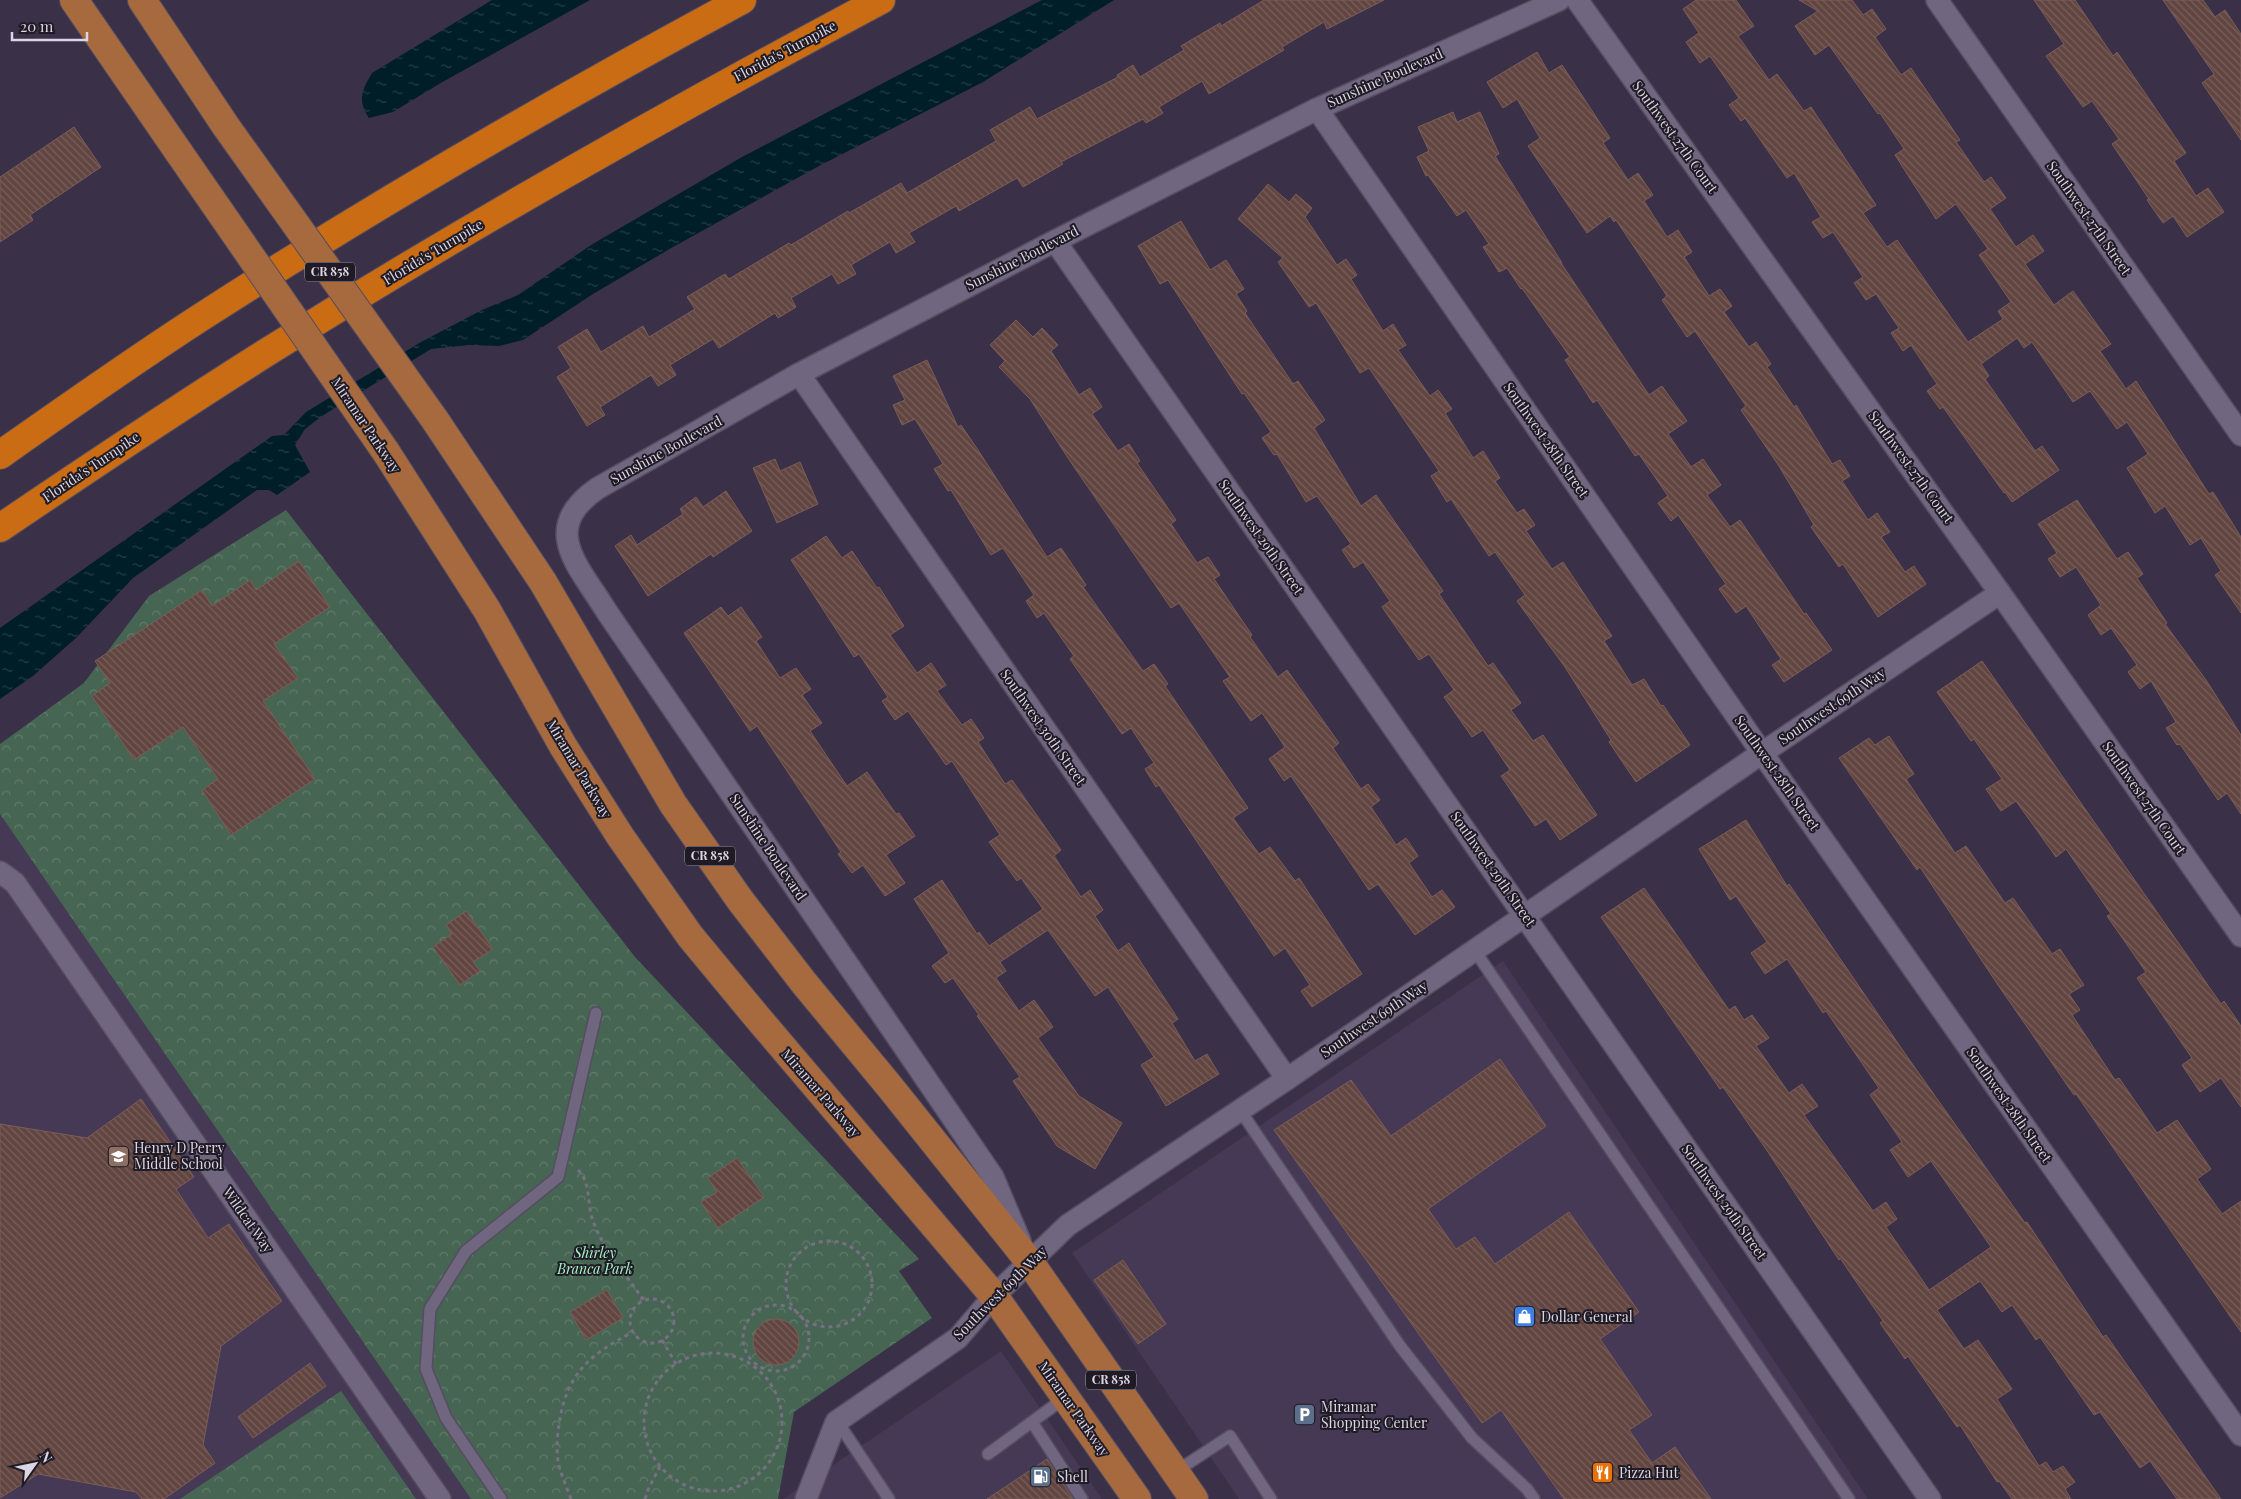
<svg xmlns="http://www.w3.org/2000/svg" width="2241" height="1499" font-family="'Playfair Display',serif">
	<defs>
		<pattern id="park-crowns" width="20" height="18" patternUnits="userSpaceOnUse" patternTransform="scale(1.25)"><rect width="20" height="18" fill="#466653"/><path d="M2 6a3 3 0 1 1 6 0M12 15a3 3 0 1 1 6 0" fill="none" stroke="#607b6c"/></pattern>
		<pattern id="water-ripples" width="26" height="14" patternUnits="userSpaceOnUse" patternTransform="scale(1.25)"><rect width="26" height="14" fill="#001e27"/><path d="M2 4q2-2 4 0t4 0M15 11q2-2 4 0t4 0" fill="none" stroke="#253e46"/></pattern>
		<pattern id="building-back-hatch" width="6" height="6" patternUnits="userSpaceOnUse" patternTransform="scale(1.25)"><rect width="6" height="6" fill="#624540"/><path d="M-1 5l2 2M0 0l6 6M5-1l2 2" fill="none" stroke="#785f5b"/></pattern>
	</defs>
	<rect width="100%" height="100%" fill="#3a3047"/>
	<!-- built -->
	<g fill="#453955">
		<path d="M0,814L471,1499H0Z"/>
		<path d="M1503,961L1868,1499H1239L1072,1253Z"/>
		<path d="M1001,1351L1102,1499H783Z"/>
	</g>
	<!-- park -->
	<g fill="url(#park-crowns)">
		<path d="M286,510L635,957L919,1259L899,1271L932,1318L794,1412L778,1499H471L0,814V744L84,683L149,596Z"/>
		<path d="M341,1391L416,1499H180Z"/>
	</g>
	<!-- water -->
	<g fill="url(#water-ripples)">
		<path d="M492,0H590L439,84L393,112L369,118C357,100 362,90 372,73Z"/>
		<path d="M1042,0H1114L983,82L819,166L673,247L593,294L523,340L499,346L469,345L431,349L322,416L305,429L295,445L310,472L277,495L269,490H257L133,578L76,638L33,676L0,699V628L272,436L284,435L306,412L421,342L482,310L518,295L591,245L742,157Z"/>
	</g>
	<!-- building -->
	<g fill="url(#building-back-hatch)" stroke="#7b5d58">
		<path d="M1264,0H1384L1327,29L1324,22L1282,47L1284,50L1209,94L1202,81L1159,107L1163,113L1146,123L1143,119L1061,162L1063,164L1023,187L1017,178L959,211L956,206L909,233L915,242L896,253L890,242L851,265L856,274L838,284L832,274L791,298L796,307L778,318L775,313L719,348L713,339L670,365L676,375L658,386L651,375L600,407L605,415L587,426L557,377L571,368L558,347L587,329L601,352L643,326L649,337L695,309L687,297L725,274L729,279L789,243L791,245L848,211L849,213L901,183L907,193L996,141L990,130L1030,107L1037,119L1118,77L1117,75L1133,65L1140,77L1184,50L1181,46L1220,23L1221,26Z"/>
		<path d="M1696,0H1736L1754,26L1738,36L1769,80L1777,74L1804,111L1811,107L1876,205L1863,213L1887,247L1897,240L1968,342L2003,319L1998,311L2011,302L1979,255L1988,249L1956,204L1936,219L1895,155L1904,149L1880,113L1878,114L1829,45L1815,55L1795,26L1818,11L1799,0H1852L1863,15L1872,9L1886,29L1875,37L1901,75L1911,68L1960,140L1956,142L1984,182L1991,177L2006,198L1990,209L2016,247L2033,235L2044,251L2025,264L2054,305L2073,291L2111,344L2100,351L2126,389L2136,381L2209,494L2213,492L2241,537V613L2215,575L2221,571L2201,538L2190,545L2165,506L2155,513L2127,468L2148,454L2127,422L2117,429L2090,391L2073,402L2032,342L2024,348L2017,338L1981,364L1989,376L1985,379L2035,451L2042,446L2059,470L2012,502L2005,492L2004,493L1943,407L1940,409L1927,391L1937,384L1911,345L1903,351L1891,333L1899,328L1876,294L1866,300L1854,283L1863,277L1833,232L1823,238L1812,222L1821,217L1794,173L1787,178L1745,118L1741,121L1729,105L1739,98L1710,56L1700,63L1686,42L1699,33L1683,9Z"/>
		<path d="M2034,0H2075L2113,56L2117,52L2186,153L2174,161L2196,196L2208,188L2224,212L2187,237L2173,216L2163,223L2147,200L2149,199L2112,144L2119,139L2092,101L2083,107L2046,56L2064,44Z"/>
		<path d="M2163,0H2203L2215,17L2225,10L2241,34V140L2202,83L2214,74Z"/>
		<path d="M1537,52L1549,73L1562,65L1610,138L1603,143L1628,180L1638,173L1653,195L1644,201L1667,237L1678,230L1692,252L1684,257L1709,296L1720,289L1732,306L1724,312L1749,347L1756,342L1771,364L1767,367L1794,407L1796,405L1832,464L1840,460L1850,476L1842,481L1868,520L1877,513L1890,532L1881,537L1905,572L1914,566L1926,584L1878,617L1843,564L1839,567L1811,527L1814,525L1779,466L1741,410L1746,406L1695,331L1687,337L1662,300L1667,296L1616,220L1614,222L1610,216L1587,233L1528,146L1540,138L1517,99L1503,108L1487,82Z"/>
		<path d="M1453,112L1457,122L1480,112L1499,154L1495,156L1562,263H1561L1649,395L1662,386L1687,421L1668,434L1691,467L1703,459L1721,485L1707,495L1730,527L1740,520L1804,614L1806,613L1832,650L1784,682L1772,665L1781,659L1746,606L1736,613L1719,589L1726,584L1678,515L1671,521L1658,503L1668,496L1639,454L1635,456L1597,400L1593,403L1565,360L1570,357L1522,288L1521,289L1507,268L1499,272L1483,247L1489,244L1466,210L1457,216L1428,175L1426,176L1417,157L1429,151L1418,127Z"/>
		<path d="M74,127L101,167L30,215L33,220L0,242V177Z"/>
		<path d="M1268,184L1289,202L1296,194L1312,208L1305,217L1337,265L1346,259L1357,275L1351,279L1383,331L1393,324L1406,345L1398,350L1430,396L1438,390L1452,409L1445,413L1473,458L1483,451L1500,478L1495,481L1517,513L1524,509L1535,525L1526,531L1552,569L1563,562L1612,636L1604,641L1632,685L1644,679L1661,706L1663,705L1690,745L1636,782L1609,742L1611,740L1565,667L1517,601L1525,595L1495,552L1489,556L1451,499L1447,502L1431,476L1439,471L1369,368L1360,373L1316,303L1309,307L1278,262L1283,258L1238,219Z"/>
		<path d="M1181,221L1210,270L1226,260L1244,289L1236,294L1247,311L1245,313L1293,384L1298,381L1325,420L1314,428L1361,506L1376,495L1443,591L1439,594L1488,666L1493,663L1521,703L1511,710L1533,741L1543,735L1597,815L1560,840L1546,819L1535,826L1501,776L1510,770L1483,730L1472,737L1444,697L1454,690L1429,654L1419,660L1382,607L1390,601L1363,562L1354,568L1342,550L1351,544L1317,496L1306,502L1277,454L1274,455L1262,438L1271,432L1244,393L1242,394L1168,280L1160,284L1138,246Z"/>
		<path d="M1016,320L1033,337L1042,328L1058,345L1051,351L1079,395L1090,388L1102,407L1092,414L1118,451L1129,444L1140,461L1137,463L1176,520L1171,524L1197,563L1208,557L1220,575L1214,579L1252,635L1250,637L1278,677L1287,670L1339,743L1333,748L1361,789L1368,784L1380,800L1371,807L1396,845L1406,838L1418,856L1409,863L1432,897L1442,890L1455,907L1415,935L1378,884L1369,890L1291,776L1284,781L1269,759L1285,747L1262,713L1251,721L1223,681L1230,677L1179,603L1171,608L1068,458L1030,399L999,367L1005,361L990,345Z"/>
		<path d="M927,360L958,427L961,425L978,450L1047,557L1061,548L1086,585L1083,587L1143,671L1154,664L1168,684L1165,686L1248,808L1233,818L1259,854L1270,847L1295,881L1299,878L1362,974L1312,1007L1301,991L1310,985L1285,948L1274,956L1159,785L1156,787L1145,769L1154,763L1131,728L1122,734L1070,659L1074,656L1044,613L1037,618L1026,601L1034,595L1003,548L991,555L951,490L948,491L934,469L943,464L915,419L902,425L893,405L905,400L893,376Z"/>
		<path d="M775,459L780,471L800,462L818,504L777,523L753,468Z"/>
		<path d="M726,491L752,531L713,557L711,554L648,596L615,546L631,535L637,545L683,514L680,509L696,497L703,507Z"/>
		<path d="M2077,500L2117,559L2128,552L2143,574L2137,578L2167,623L2165,624L2206,680L2241,735V814L2227,793L2218,800L2180,744L2177,745L2166,728L2176,722L2151,681L2140,689L2128,672L2137,665L2111,628L2101,635L2088,615L2101,605L2076,567L2060,577L2048,559L2057,553L2038,524Z"/>
		<path d="M826,536L842,558L852,551L877,588L879,587L904,626L890,635L917,673L931,663L946,685L937,691L962,725L971,719L984,738L978,742L1005,784L1012,780L1061,850L1054,856L1081,897L1090,890L1103,910L1095,916L1118,951L1129,943L1142,964L1178,1019L1172,1023L1195,1061L1207,1054L1219,1074L1166,1106L1141,1065L1154,1057L1108,987L1095,996L1048,930L1000,962L1006,971L996,978L1019,1011L1034,1000L1053,1027L1038,1038L1079,1096L1122,1123L1095,1169L1057,1146L1013,1081L1020,1077L977,1016L979,1015L953,978L945,983L932,966L949,953L914,899L942,880L977,934L979,932L989,946L1043,909L1021,878L1017,881L989,842L1000,835L952,761L946,765L908,711L895,720L882,701L888,697L859,654L854,657L791,560Z"/>
		<path d="M299,561L330,607L274,644L298,678L263,701L315,779L231,835L202,790L218,779L183,727L134,760L92,696L110,683L95,661L202,590L212,606L250,580L256,590Z"/>
		<path d="M721,607L728,616L741,607L762,637L756,641L780,678L796,668L811,689L802,695L822,723L810,731L847,786L867,772L896,814L899,813L915,836L886,855L905,883L885,896L863,865L852,873L838,854L841,852L757,726L750,731L684,633Z"/>
		<path d="M1982,661L2221,1004L2224,1001L2241,1026V1107L2221,1078L2200,1092L2182,1065L2192,1058L2137,978L2146,972L2107,916L2111,914L2066,849L2056,857L2016,801L2001,811L1986,789L2002,779L1974,739L1971,741L1937,692Z"/>
		<path d="M1889,736L1914,774L1906,779L1955,853L1966,846L2005,903L2013,898L2052,954L2060,949L2084,985L2069,994L2080,1010L2072,1015L2115,1080L2119,1078L2157,1133L2177,1120L2211,1169L2197,1179L2222,1214L2241,1201V1332L2076,1094L2074,1095L1996,982L1920,867L1917,870L1839,758L1869,738L1875,745Z"/>
		<path d="M1746,820L1787,886L1789,884L1906,1055L2025,1223L2027,1222L2103,1337L2106,1335L2221,1499H2177L2150,1461L2140,1468L2100,1412L2094,1415L2040,1337L2036,1340L2012,1305L2002,1312L1980,1281L1937,1310L1964,1349L1978,1340L2012,1389L1997,1399L2039,1466L2046,1462L2053,1472L2063,1466L2075,1482L2065,1489L2071,1499H2012L1999,1481L1997,1482L1960,1425L1957,1427L1908,1356L1905,1359L1880,1323L1883,1321L1840,1258L1839,1260L1768,1152L1723,1087L1720,1089L1601,917L1644,888L1729,1010L1735,1006L1744,1020L1752,1015L1769,1038L1756,1046L1789,1093L1802,1084L1818,1106L1804,1115L1873,1211L1886,1202L1897,1219L1886,1227L1929,1290L1941,1282L1991,1247L1931,1161L1908,1177L1890,1150L1902,1142L1870,1095L1879,1088L1826,1011L1823,1013L1787,959L1765,974L1751,953L1767,942L1736,896L1730,900L1699,849Z"/>
		<path d="M466,911L493,949L473,962L480,971L460,985L433,947L452,934L446,925Z"/>
		<path d="M1500,1059L1546,1126L1428,1209L1456,1249L1475,1237L1495,1264L1569,1212L1639,1312L1600,1339L1652,1415L1629,1430L1652,1463L1675,1447L1711,1499H1564L1501,1410L1482,1423L1274,1130L1351,1080L1391,1136Z"/>
		<path d="M141,1099L194,1177L176,1189L208,1238L229,1224L282,1301L221,1346L203,1445L215,1463L164,1499H142L136,1492L38,1474L0,1498V1124L87,1138Z"/>
		<path d="M737,1158L764,1197L718,1228L701,1202L717,1192L708,1178Z"/>
		<path d="M1123,1260L1166,1324L1138,1344L1094,1280Z"/>
		<path d="M607,1290L623,1318L586,1340L570,1312Z"/>
		<circle cx="776" cy="1342" r="23"/>
		<path d="M310,1363L326,1386L253,1438L238,1417Z"/>
		<path d="M1047,1459L1073,1499H987Z"/>
	</g>
	<g fill="none" stroke-linecap="round" stroke-linejoin="round">
		<defs>
			<g id="service">
				<path d="M1475,951L1849,1499"/>
				<path d="M1240,1110L1400,1346L1472,1438L1527,1489L1534,1499"/>
				<path d="M837,1421L889,1499"/>
				<path d="M1032,1422L1082,1499"/>
				<path d="M988,1454L1066,1397"/>
				<path d="M1175,1472L1230,1436L1271,1499"/>
				<path d="M501,1499L446,1418L426,1369L430,1309L466,1251L558,1177L596,1013"/>
			</g>
			<g id="minor">
				<path d="M1577,0L2000,593L2241,936"/>
				<path d="M1937,0L2241,435"/>
				<path d="M1317,109L1762,753L2241,1435"/>
				<path d="M1055,241L1930,1499"/>
				<path d="M799,374L1287,1079"/>
				<path d="M0,872L15,883L440,1499"/>
				<path d="M1020,1241L993,1177L607,612C579,566 538,529 598,488L799,374L1055,241L1317,109L1559,0"/>
				<path d="M806,1499L836,1422L958,1338L994,1296L1068,1225L1287,1079L1762,753L2000,593"/>
			</g>
			<g id="primary">
				<path d="M74,0L180,154"/>
				<path d="M142,0L225,125"/>
				<path d="M435,420L543,582L673,804L740,900L804,983L890,1087L1029,1261L1194,1499"/>
				<path d="M386,452L487,610L563,746L620,836L690,936L757,1017L994,1296L1137,1499"/>
			</g>
			<g id="motorway">
				<path d="M0,455C68,407 136,359 206,314C380,202 560,98 742,0"/>
				<path d="M0,528C90,467 180,407 272,349C471,225 674,110 881,0"/>
			</g>
		</defs>
		<!-- service casing -->
		<use href="#service" stroke="#554d60" stroke-width="14"/>
		<!-- minor casing -->
		<use href="#minor" stroke="#554d60" stroke-width="24"/>
		<!-- primary casing -->
		<use href="#primary" stroke="#554d60" stroke-width="30"/>
		<!-- motorway casing -->
		<use href="#motorway" stroke="#554d60" stroke-width="30"/>
		<!-- path -->
		<g stroke="#776f83" stroke-width="3" stroke-dasharray="4 4" stroke-linecap="butt">
			<path d="M578,1170C591,1182 587,1203 592,1218C602,1249 626,1274 644,1301"/>
			<circle cx="829" cy="1284" r="43"/>
			<circle cx="652" cy="1321" r="22"/>
			<circle cx="776" cy="1338" r="33"/>
			<path d="M662,1340L676,1364"/>
			<circle cx="713" cy="1422" r="69"/>
			<path d="M571,1499C567,1488 562,1477 559,1466C556,1453 557,1437 559,1424C567,1373 589,1355 633,1332"/>
			<path d="M645,1499L648,1490L660,1466"/>
		</g>
		<!-- service -->
		<use href="#service" stroke="#71667f" stroke-width="11"/>
		<!-- minor -->
		<use href="#minor" stroke="#71667f" stroke-width="21"/>
		<!-- primary -->
		<use href="#primary" stroke="#a66a3e" stroke-width="28"/>
		<!-- motorway -->
		<use href="#motorway" stroke="#ca6c13" stroke-width="28"/>
		<defs>
			<g id="primary-bridge">
				<path d="M225,125L435,420"/>
				<path d="M180,154L386,452"/>
			</g>
		</defs>
		<!-- primary-bridge casing -->
		<use href="#primary-bridge" stroke="#554d60" stroke-width="30" stroke-linecap="butt"/>
		<!-- primary-bridge -->
		<use href="#primary-bridge" stroke="#a66a3e" stroke-width="28"/>
	</g>
	<!-- icons -->
	<defs>
		<symbol id="school-square" viewBox="-11 -11 22 22"><rect x="-9" y="-9" width="18" height="18" rx="4" fill="#8d6e63" stroke="#1f1b25"/><path d="M0-5L7-2L0 1L-7-2ZM-4 1L0 2.5L4 1V4Q0 6-4 4Z" fill="#fff"/></symbol>
		<symbol id="shop-square" viewBox="-11 -11 22 22"><rect x="-9" y="-9" width="18" height="18" rx="4" fill="#3f7fe0" stroke="#1f1b25"/><path d="M-5-2.5h2.3a2.7 3.5 0 0 1 5.4 0H5L5.5 6h-11ZM-1.5-2.5h3a1.5 2.3 0 0 0-3 0Z" fill="#fff"/></symbol>
		<symbol id="parking-square" viewBox="-11 -11 22 22"><rect x="-9" y="-9" width="18" height="18" rx="4" fill="#5c6f8a" stroke="#1f1b25"/><path d="M-3.5-5.5H1a3.5 3.5 0 0 1 0 7H-1V5.5H-3.5ZM-1-3.4V-.6H.8a1.4 1.4 0 0 0 0-2.8Z" fill="#fff"/></symbol>
		<symbol id="restaurant-square" viewBox="-11 -11 22 22"><rect x="-9" y="-9" width="18" height="18" rx="4" fill="#e8710a" stroke="#1f1b25"/><path d="M-5-6h1v4h1v-4h1v4h1v-4h1v5L-1.5 .5V6h-2V.5L-5-1ZM5-6V6H3V1.5H1.5Q1.5-4 5-6Z" fill="#fff"/></symbol>
		<symbol id="fuel-square" viewBox="-11 -11 22 22"><rect x="-9" y="-9" width="18" height="18" rx="4" fill="#5c6f8a" stroke="#1f1b25"/><path d="M-5.5-6h7V0h2V4h1.3V-2.5L3-4.5l.8-.8L6-3V5H2.5V1h-1V6h-7ZM-4.2-4.7v3.2H.2V-4.7Z" fill="#fff"/></symbol>
	</defs>
	<g fill-rule="evenodd">
		<use href="#school-square" x="106" y="1144" width="25" height="25"/>
		<use href="#shop-square" x="1512" y="1304" width="25" height="25"/>
		<use href="#parking-square" x="1292" y="1402" width="25" height="25"/>
		<use href="#restaurant-square" x="1590" y="1460" width="25" height="25"/>
		<use href="#fuel-square" x="1028" y="1464" width="25" height="25"/>
	</g>
	<g text-anchor="middle" stroke-width="4" stroke-linejoin="round" paint-order="stroke">
		<!-- shield labels -->
		<g fill="#1f1b25" stroke="#a39dab" stroke-width="1">
			<rect x="305" y="262.5" width="50" height="19" rx="4"/>
			<rect x="685" y="846.5" width="50" height="19" rx="4"/>
			<rect x="1086" y="1370.5" width="50" height="19" rx="4"/>
		</g>
		<g font-size="12" font-weight="bold" fill="#dbd5e4">
			<text x="330" y="276">CR 858</text>
			<text x="710" y="860">CR 858</text>
			<text x="1111" y="1384">CR 858</text>
		</g>
		<!-- street labels -->
		<g font-size="14" fill="#dbd5e4" stroke="#1f1b25">
			<text transform="translate(785 51) rotate(-28)" y="5">Florida's Turnpike</text>
			<text transform="translate(1385 78) rotate(-24)" y="5">Sunshine Boulevard</text>
			<text transform="translate(1675 137) rotate(54)" y="5">Southwest 27th Court</text>
			<text transform="translate(2089 218) rotate(55)" y="5">Southwest 27th Street</text>
			<text transform="translate(433 252) rotate(-31)" y="5">Florida's Turnpike</text>
			<text transform="translate(1022 258) rotate(-27)" y="5">Sunshine Boulevard</text>
			<text transform="translate(366 425) rotate(56)" y="5">Miramar Parkway</text>
			<text transform="translate(1546 440) rotate(55)" y="5">Southwest 28th Street</text>
			<text transform="translate(666 450) rotate(-29)" y="5">Sunshine Boulevard</text>
			<text transform="translate(91 467) rotate(-34)" y="5">Florida's Turnpike</text>
			<text transform="translate(1911 467) rotate(54)" y="5">Southwest 27th Court</text>
			<text transform="translate(1261 537) rotate(55)" y="5">Southwest 29th Street</text>
			<text transform="translate(1832 706) rotate(-34)" y="5">Southwest 69th Way</text>
			<text transform="translate(1043 727) rotate(55)" y="5">Southwest 30th Street</text>
			<text transform="translate(579 769) rotate(59)" y="5">Miramar Parkway</text>
			<text transform="translate(1777 773) rotate(55)" y="5">Southwest 28th Street</text>
			<text transform="translate(2144 798) rotate(55)" y="5">Southwest 27th Court</text>
			<text transform="translate(768 847) rotate(56)" y="5">Sunshine Boulevard</text>
			<text transform="translate(1493 869) rotate(55)" y="5">Southwest 29th Street</text>
			<text transform="translate(1374 1019) rotate(-34)" y="5">Southwest 69th Way</text>
			<text transform="translate(821 1093) rotate(49)" y="5">Miramar Parkway</text>
			<text transform="translate(2009 1105) rotate(55)" y="5">Southwest 28th Street</text>
			<text transform="translate(1724 1202) rotate(55)" y="5">Southwest 29th Street</text>
			<text transform="translate(248 1220) rotate(55)" y="5">Wildcat Way</text>
			<text transform="translate(1000 1293) rotate(-45)" y="5">Southwest 69th Way</text>
			<text transform="translate(1074 1409) rotate(55)" y="5">Miramar Parkway</text>
		</g>
		<!-- poi labels -->
		<g font-size="14" fill="#dbd5e4" stroke="#1f1b25" text-anchor="start">
			<text x="134" y="1153">Henry D Perry<tspan x="134" dy="16">Middle School</tspan></text>
			<text x="1541" y="1322">Dollar General</text>
			<text x="1321" y="1412">Miramar<tspan x="1321" dy="16">Shopping Center</tspan></text>
			<text x="1619" y="1478">Pizza Hut</text>
			<text x="1057" y="1482">Shell</text>
		</g>
		<!-- park labels -->
		<g font-size="14" font-style="italic" fill="#a5f3c5" stroke="#1f1b25">
			<text x="595" y="1258">Shirley<tspan x="595" dy="16">Branca Park</tspan></text>
		</g>
	</g>
	<!-- north arrow -->
	<g transform="translate(35 1464) rotate(57)" stroke="#1f1b25" stroke-width="4" paint-order="stroke">
	<path d="M0-4L9 19L0 12L-9 19Z" fill="#dbd5e4"/>
	<text y="-8" font-size="14" font-weight="bold" text-anchor="middle" fill="#dbd5e4">N</text>
	</g>
	<!-- scale -->
	<path d="M12 32v8h75v-8" fill="none" stroke="#dbd5e4" stroke-width="2.5"/>
	<text x="20" y="32" font-size="15" fill="#dbd5e4" stroke="#1f1b25" stroke-width="4" paint-order="stroke">20 m</text>
</svg>
